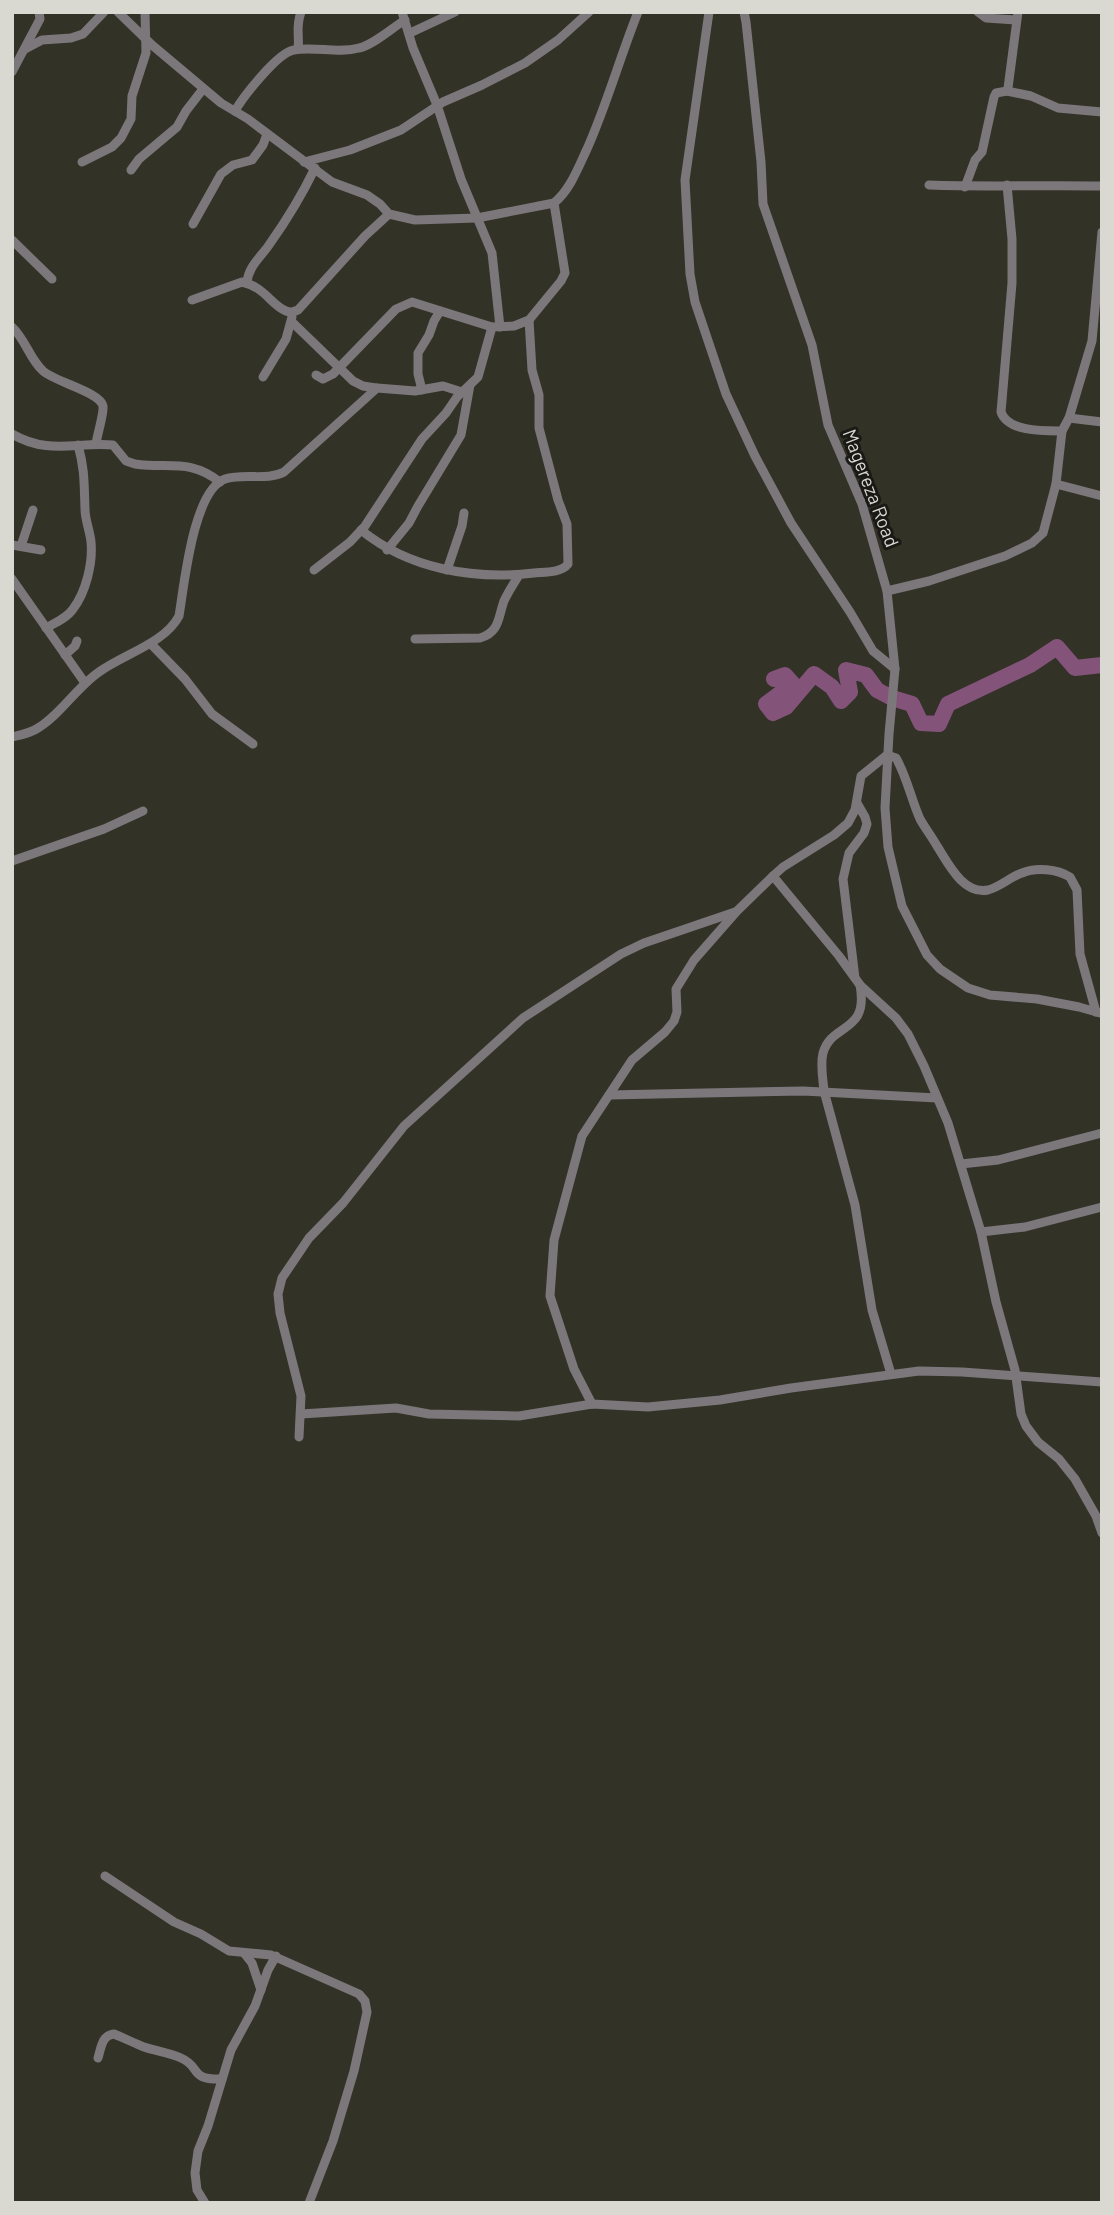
<svg xmlns="http://www.w3.org/2000/svg" width="1114" height="2215" font-family="Barlow,sans-serif">
	<rect width="100%" height="100%" fill="#323227"/>
	<g fill="none" stroke-linecap="round" stroke-linejoin="round">
		<!-- river -->
		<path stroke="#84537a" stroke-width="16" d="M774,679L785,675L793,684L766,704L773,713L786,707L814,674L832,687L841,701L850,692L846,670L866,675L877,690L892,698L912,704L921,723L939,724L948,704L1030,665L1057,647L1075,668L1102,665"/>
		<!-- minor -->
		<g stroke="#7c777b" stroke-width="9">
			<path d="M118,12L152,45L221,103L248,119L332,182L367,195L380,204L389,214L415,220L477,218L554,203C570,190 578,168 587,149C607,104 620,57 638,12"/>
			<path d="M402,12L413,48L437,105L461,179L492,253L500,327"/>
			<path d="M709,12L685,180L690,274L695,302L726,394L755,456L791,523L850,612L873,651L895,669"/>
			<path d="M744,12L746,22L761,162L763,204L812,345L828,425L862,504L887,591L895,669L889,734L885,808L888,847L902,906L927,955L940,969L968,988L990,995L1037,999L1079,1007L1100,1013"/>
			<path d="M978,12L986,18L1016,20"/>
			<path d="M410,33L455,12"/>
			<path d="M25,49L42,40L71,38L83,34L104,12"/>
			<path d="M298,49C300,34 295,29 301,12"/>
			<path d="M12,72L40,19L39,12"/>
			<path d="M1007,91L1031,96L1058,108L1102,112"/>
			<path d="M235,111C243,97 278,52 294,50C315,46 338,54 359,48C373,45 392,28 405,20"/>
			<path d="M82,162L112,147L121,138L131,119L132,96L146,53L145,12"/>
			<path d="M304,162L350,150L401,130L443,102L482,85L525,63L558,40L589,12"/>
			<path d="M131,170L139,159L177,127L186,111L203,89"/>
			<path d="M929,185C987,187 1044,185 1102,186"/>
			<path d="M1007,185L1012,239V283L1001,412C1008,432 1044,431 1062,431"/>
			<path d="M965,187L975,160L982,152L994,97L996,93L1007,91L1008,88L1018,12"/>
			<path d="M193,224L221,174L233,165L252,160L263,145L267,134"/>
			<path d="M12,240L52,279"/>
			<path d="M247,283C248,267 260,258 269,245C286,221 302,195 315,168"/>
			<path d="M192,300L242,282C265,287 271,305 286,311C291,313 293,312 298,310L365,236L389,214"/>
			<path d="M292,322L353,381L363,386L376,388"/>
			<path d="M12,327C26,340 29,358 43,371C55,382 100,392 103,406C104,414 97,435 96,444"/>
			<path d="M316,375L323,379L333,374L396,309L412,302L492,327L514,326L529,320L561,281L565,273L554,203"/>
			<path d="M263,377L286,339L292,317"/>
			<path d="M422,390L418,374V353L429,335L434,321L440,311"/>
			<path d="M1069,418L1102,422"/>
			<path d="M12,434C48,455 75,442 113,445L126,461L135,464C169,469 189,458 220,482"/>
			<path d="M1056,484L1102,496"/>
			<path d="M361,530C409,569 473,580 534,573C545,572 561,573 568,564L567,524L558,500L539,428V395L532,370L529,320"/>
			<path d="M12,545L41,550"/>
			<path d="M21,546L33,510"/>
			<path d="M387,550L409,523L418,506L461,435L470,385"/>
			<path d="M314,570L350,542L365,526L422,439L446,413L457,397L478,377L492,327"/>
			<path d="M447,570L462,526L464,513"/>
			<path d="M12,579L85,683"/>
			<path d="M887,591L929,581L1005,556L1032,543L1043,533L1056,484L1062,431L1069,418L1092,341L1102,232"/>
			<path d="M46,628C55,623 67,618 73,609C86,592 93,563 91,542C90,531 85,520 85,509C84,484 85,470 78,445"/>
			<path d="M415,639L480,638C500,632 498,617 504,601C508,592 514,583 519,575"/>
			<path d="M151,644L185,679L212,714L253,744"/>
			<path d="M65,655L75,646L77,641"/>
			<path d="M12,737C21,735 31,733 38,728C59,716 77,687 99,672C124,654 165,643 179,616C184,587 193,490 225,479C244,473 267,481 284,472L377,388L415,391L443,386L462,392"/>
			<path d="M12,861L104,829L143,811"/>
			<path d="M773,876L839,956L860,985L896,1018L908,1034L924,1066L948,1123L981,1232L996,1302L1015,1370L1021,1414L1026,1426L1038,1442L1059,1459L1075,1479L1096,1516L1102,1533"/>
			<path d="M855,978L843,879L849,853L864,833L867,824L865,817L857,803"/>
			<path d="M860,985C869,1034 832,1022 823,1053C820,1065 823,1079 824,1091L855,1205L872,1310L891,1374"/>
			<path d="M609,1095L803,1091L937,1098"/>
			<path d="M961,1164L998,1160L1102,1133"/>
			<path d="M981,1232L1025,1227L1102,1207"/>
			<path d="M592,1404L574,1369L550,1296L554,1240L582,1136L632,1060L665,1032L674,1021L677,1012L676,989L694,960L737,911L773,876L783,867L834,835L848,823L855,810L861,776L887,755L896,758C907,777 911,799 920,819C925,828 932,837 937,846C948,863 963,895 988,890C1000,887 1010,877 1022,873C1036,867 1057,869 1070,877L1077,890L1080,954L1096,1012"/>
			<path d="M301,1414L396,1408L429,1414L519,1416L592,1404L648,1407L720,1400L791,1388L919,1371L962,1372L1102,1382"/>
			<path d="M299,1437L301,1396L280,1313L278,1294L282,1278L309,1238L343,1203L404,1126L523,1018L621,954L644,943L735,912"/>
			<path d="M105,1876L174,1922L201,1934L229,1951L271,1955L359,1994L365,2001L367,2012L354,2071L333,2141L309,2203"/>
			<path d="M244,1953L252,1963L261,1990"/>
			<path d="M98,2058C101,2048 102,2035 114,2034C124,2038 134,2043 144,2047C156,2051 170,2053 181,2058C202,2067 188,2080 222,2079"/>
			<path d="M205,2203L197,2190L195,2173L198,2151L208,2126L231,2050L255,2006L268,1970L276,1956"/>
		</g>
	</g>
	<g text-anchor="middle" stroke-width="6" stroke-linejoin="round" paint-order="stroke">
		<!-- street labels -->
		<g font-size="19" fill="#d9d9d2" stroke="#1a1915">
			<text transform="translate(871 488) rotate(69)" y="7">Magereza Road</text>
		</g>
	</g>
	<!-- border -->
	<rect width="1114" height="2215" fill="none" stroke="#d9d9d2" stroke-width="28"/>
</svg>
